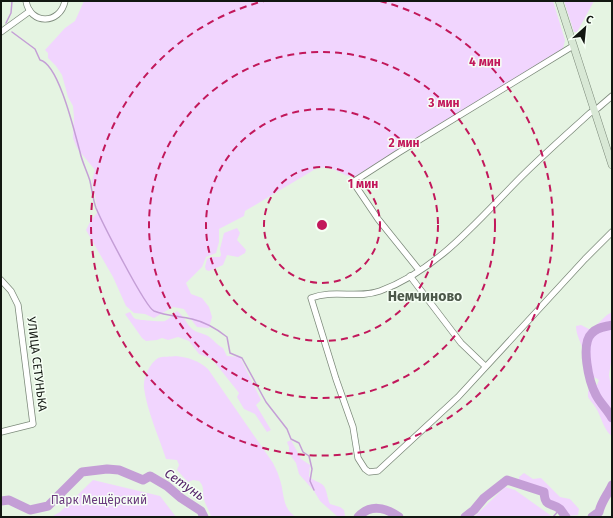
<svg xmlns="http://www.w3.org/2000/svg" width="613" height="518" font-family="'Fira Sans',sans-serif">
	<rect width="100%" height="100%" fill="#e5f4e2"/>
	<!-- green -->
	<g fill="#f1d5fe">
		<path d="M84,1H553L565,40L563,49L355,177C339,176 336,165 317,168L245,211L244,216L219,229V242L216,253L206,257L202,267L186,283L191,294L202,298L209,307L212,317L209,328L197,327L190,318L184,309L173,307L154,318L145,314L134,313L126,306L113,277L86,230L91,220L98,212L92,181L95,170L77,148L73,138L74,117L73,106L68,97L62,75L56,66L48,58V53L45,50L65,28L75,21Z"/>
		<path d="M564,1H594L577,32H574Z"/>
		<path d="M237,228L240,233L237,240L246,250L245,253L238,257L227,255L223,265L209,271L206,270L205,267L207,259L211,257H220L221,255L220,249L224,233Z"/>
		<path d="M177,311C184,316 186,323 191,328C196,333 203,333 208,336C214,340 217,345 223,348L227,356L240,357L261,400L256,405L271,430L267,432L255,414L244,409L237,397L239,393L212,359L199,354L189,341L178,337L168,340L162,338L157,340L146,341L142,338L125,314L130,312C132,315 133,318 136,319C139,320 163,322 165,321C170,319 172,314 177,311Z"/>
		<path d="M612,312V355L609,375L612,394V436C604,431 601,416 596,408C594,404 590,401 588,397C588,395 588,393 588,391L597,385L599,380C594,376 589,377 584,373C583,366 584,358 583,351C581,342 576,335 576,326L581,325L591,330L607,315Z"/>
		<path d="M176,356C189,358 198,360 208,369L273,463C275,468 278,472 279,477C285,492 281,508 296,517H211C210,511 205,505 204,499C202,491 205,487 199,481L193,480L188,482L177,470L179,465L177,460L166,459C159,437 147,411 144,388C143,378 149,364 158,358C162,356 171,357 176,356Z"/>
		<path d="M291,440L301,459L310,465L309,476C313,481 318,481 323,485C327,489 327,498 330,504L340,507L344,510L345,516L343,517L337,516L320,501L314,491L299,474L296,463L289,453V447L287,442Z"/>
		<path d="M524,473L533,479L541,478L560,497L570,499L579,509L578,515L568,516L550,501L545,490L519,483V477Z"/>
		<path d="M93,480L160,496L176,517H51L60,512Z"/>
		<path d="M505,487L515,490L553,517H474Z"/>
	</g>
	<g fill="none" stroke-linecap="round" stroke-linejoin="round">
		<!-- stream -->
		<g stroke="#c49ed6" stroke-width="1.5">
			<path d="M6,23L11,13L12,1"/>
			<path d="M12,32L35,49L40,60C59,64 75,134 80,152C82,162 87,171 90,181C92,190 93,200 96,208C102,222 145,307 154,311C166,316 179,316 192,319C205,322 217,329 227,337L230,353L242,358L266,402L287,429L291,439L299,443L303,452L309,456L312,469L310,481L314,490"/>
			<path d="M553,517L560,509"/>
		</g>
		<!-- river -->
		<g stroke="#c49ed6" stroke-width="9">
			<path d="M612,325C605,327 597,327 592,333C580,344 589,382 596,395C600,403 607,409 612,418"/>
			<path d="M1,501L9,500L30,510L48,506L82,472L107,469L119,470L143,480L150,476L167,486L181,498L201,511L204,517"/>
			<path d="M358,517C370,504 385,507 399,517"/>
			<path d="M465,517L474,510L484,498L507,480L544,492C545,508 551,502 560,509C562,511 564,515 566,517"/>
			<path d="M592,517L599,512C601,502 608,494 612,485"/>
		</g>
		<defs>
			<g id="street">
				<path d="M26,1C30,25 60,25 65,1"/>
				<path d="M1,32L30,11"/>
				<path d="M612,96L598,108L590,113C567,134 543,155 521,177C478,220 438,270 380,291C358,299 334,289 311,298L336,379L353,427L358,458L365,469L369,472L378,471L458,397L585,259L612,232"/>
				<path d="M419,270L378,219L353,182L398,153L573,46"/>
				<path d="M410,276L461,343L485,366"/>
				<path d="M1,280L11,291L18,305L33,424L1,432"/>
			</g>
			<path id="secondary" d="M559,1L612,165"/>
		</defs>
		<!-- street casing -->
		<use href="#street" stroke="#7d8a7b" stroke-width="7"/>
		<!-- secondary casing -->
		<use href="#secondary" stroke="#7d8a7b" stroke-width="8"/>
		<!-- street -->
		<use href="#street" stroke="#fff" stroke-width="5.5"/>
		<!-- secondary -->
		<use href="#secondary" stroke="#d8e8d5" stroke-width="7"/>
	</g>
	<!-- distance rings -->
	<g fill="none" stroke="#c2185b" stroke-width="2" stroke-dasharray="7 5">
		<circle cx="322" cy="225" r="58"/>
		<circle cx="322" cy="225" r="116"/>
		<circle cx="322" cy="225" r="173"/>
		<path d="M380 1A231 231 0 1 1 264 1"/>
	</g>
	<g text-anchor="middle" stroke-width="3" stroke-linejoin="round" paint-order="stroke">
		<!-- street labels -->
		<g font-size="12" fill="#121711" stroke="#f6fff5">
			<text transform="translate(37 364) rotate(83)" y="4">УЛИЦА СЕТУНЬКА</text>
		</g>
		<!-- park labels -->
		<g font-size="12" fill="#6a3a7e" stroke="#f6fff5">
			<text x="99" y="504">Парк Мещёрский</text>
		</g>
		<!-- water labels -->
		<g font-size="13" font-style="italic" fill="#56266a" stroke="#f6fff5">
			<text transform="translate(185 484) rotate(35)" y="5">Сетунь</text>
		</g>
		<!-- quarter labels -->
		<g font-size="14" font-weight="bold" fill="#4c584a" stroke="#f6fff5">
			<text x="425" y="301">Немчиново</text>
		</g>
	</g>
	<circle cx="322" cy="225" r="6" fill="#c2185b" stroke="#f6fff5" stroke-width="2"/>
	<g font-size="12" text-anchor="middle" font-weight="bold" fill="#c2185b" stroke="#f6fff5" stroke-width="3" stroke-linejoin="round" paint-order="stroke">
		<text x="485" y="66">4 мин</text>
		<text x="444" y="107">3 мин</text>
		<text x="404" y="147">2 мин</text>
		<text x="363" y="188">1 мин</text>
	</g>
	<!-- border -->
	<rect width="613" height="518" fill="none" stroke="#121711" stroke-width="4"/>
	<!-- north arrow -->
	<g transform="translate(585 28) rotate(27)" stroke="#f6fff5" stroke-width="3" paint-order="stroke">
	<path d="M0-3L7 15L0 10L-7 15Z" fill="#121711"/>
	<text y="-6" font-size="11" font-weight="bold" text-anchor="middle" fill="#121711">С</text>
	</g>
</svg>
